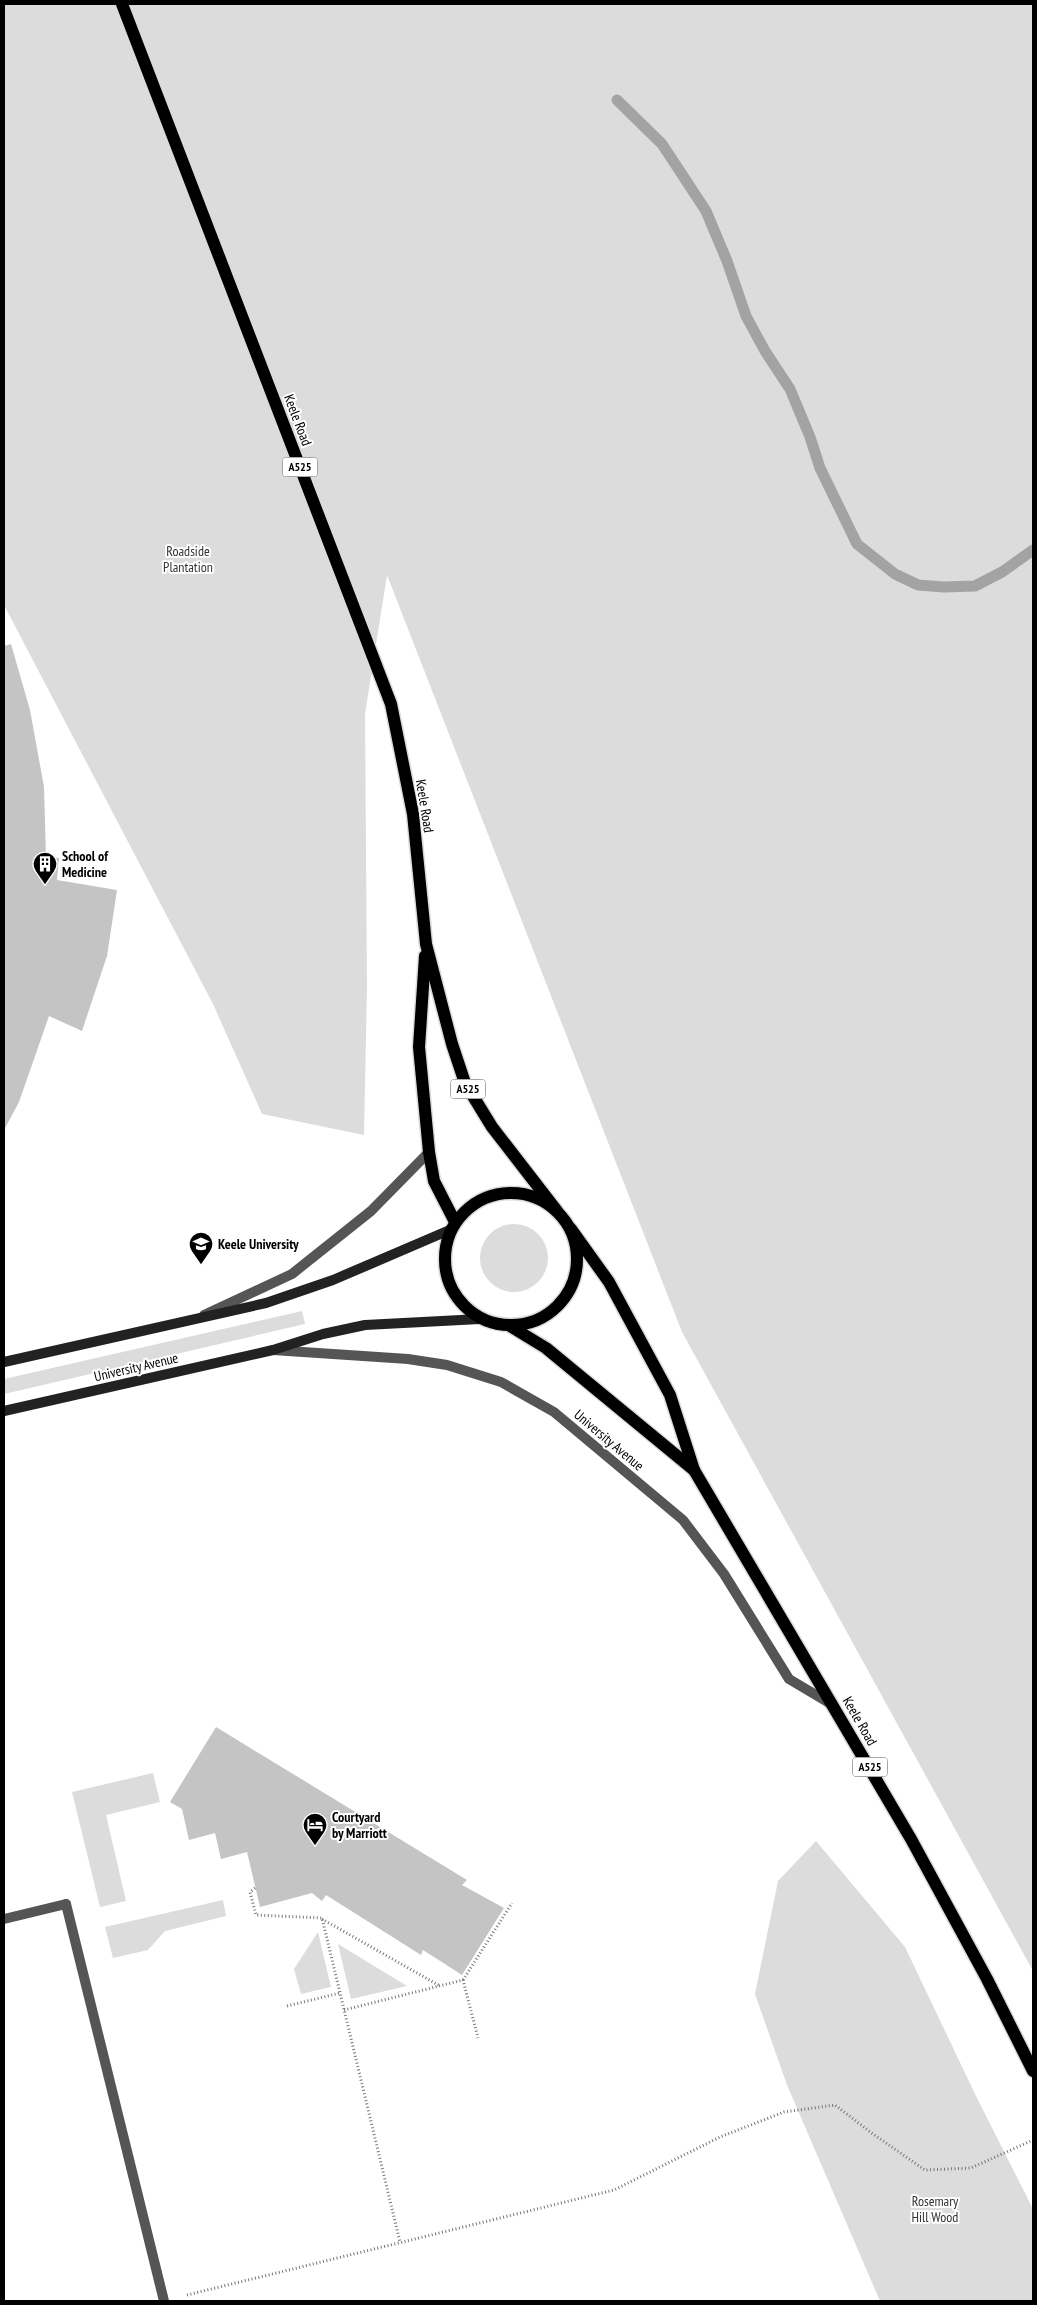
<svg xmlns="http://www.w3.org/2000/svg" width="1037" height="2305" font-family="'PT Sans Narrow',sans-serif">
	<rect width="100%" height="100%" fill="#fff"/>
	<!-- green -->
	<g fill="#dcdcdc">
		<path d="M4,4H1033V1971L682,1332L387,575L365,714L367,987L364,1135L262,1114L213,1004L4,605Z"/>
		<circle cx="514" cy="1258" r="34"/>
		<path d="M302,1311L305,1324L4,1394V1379Z"/>
		<path d="M153,1773L160,1802L106,1815L126,1901L100,1907L72,1792Z"/>
		<path d="M816,1841L905,1947L976,2096L1033,2209V2301H880L787,2085L755,1994L778,1881Z"/>
		<path d="M223,1900L226,1916L165,1931L148,1950L113,1958L105,1927Z"/>
		<path d="M318,1932L331,1987L301,1994L294,1969Z"/>
		<path d="M338,1944L407,1986L351,1999Z"/>
	</g>
	<g fill="none" stroke-linecap="round" stroke-linejoin="round">
		<!-- stream -->
		<path stroke="#a3a3a3" stroke-width="11" d="M617,100L662,144L706,211L727,261L746,316L765,351L790,389L810,437L820,468L857,544L895,574L918,585L944,587L975,586L1002,572L1033,550"/>
	</g>
	<!-- building -->
	<g fill="#c4c4c4">
		<path d="M11,644L30,710L44,787L46,857L59,858L57,880L117,890L107,956L82,1031L49,1016L19,1102L4,1130V646Z"/>
		<path d="M216,1727L467,1880L462,1885L504,1908L462,1975L423,1950L421,1955L326,1895L322,1901L312,1893L260,1907L247,1852L221,1859L215,1833L189,1840L182,1809L170,1802Z"/>
	</g>
	<g fill="none" stroke-linecap="round" stroke-linejoin="round">
		<defs>
			<g id="primary">
				<path d="M122,4L391,704L413,814L426,944L452,1044L465,1083L492,1127L557,1211"/>
				<path d="M425,956L419,1047L429,1152L434,1181L455,1222"/>
				<circle cx="511" cy="1259" r="66"/>
				<path d="M571,1229L609,1282L670,1395L694,1470L911,1839L987,1979L1033,2071"/>
				<path d="M510,1326L546,1348L694,1470"/>
			</g>
		</defs>
		<!-- primary casing -->
		<use href="#primary" stroke="#dbdbdb" stroke-width="15"/>
		<!-- path -->
		<g stroke="#777" stroke-width="3" stroke-dasharray="1 2.5" stroke-linecap="butt">
			<path d="M255,1888L250,1892L256,1915L322,1918L400,2242"/>
			<path d="M322,1919L440,1986"/>
			<path d="M463,1980L512,1903"/>
			<path d="M287,2006L340,1993"/>
			<path d="M344,2010L463,1980L478,2038"/>
			<path d="M187,2295L614,2190L720,2137L784,2112L835,2105L873,2134L925,2170L971,2168L1033,2140"/>
		</g>
		<!-- service -->
		<path stroke="#555" stroke-width="10" d="M66,1904L164,2301"/>
		<!-- tertiary -->
		<g stroke="#555" stroke-width="10">
			<path d="M204,1315L292,1274L371,1211L429,1152"/>
			<path d="M273,1350L408,1359L447,1365L501,1382L554,1412L683,1520L724,1574L789,1679L831,1704"/>
			<path d="M4,1919L66,1904"/>
		</g>
		<!-- secondary -->
		<g stroke="#222" stroke-width="10">
			<path d="M4,1362L266,1303L333,1280L452,1229"/>
			<path d="M4,1411L273,1350L323,1334L365,1325L480,1319"/>
		</g>
		<!-- primary -->
		<use href="#primary" stroke="#000" stroke-width="12"/>
	</g>
	<!-- icons -->
	<defs>
		<symbol id="building-pin" viewBox="-11 -11 22 30"><path d="M0 17L-7.5 6A9.5 9.5 0 1 1 7.5 6Z" fill="#000" stroke="#fff"/><path d="M-4-6H4V6H1V3H-1V6H-4ZM-2.5-4.3h1.7v1.8h-1.7ZM.8-4.3h1.7v1.8H.8ZM-2.5-1h1.7V.8h-1.7ZM.8-1h1.7V.8H.8Z" fill="#fff"/></symbol>
		<symbol id="university-pin" viewBox="-11 -11 22 30"><path d="M0 17L-7.5 6A9.5 9.5 0 1 1 7.5 6Z" fill="#000" stroke="#fff"/><path d="M0-5L7-2L0 1L-7-2ZM-4 1L0 2.5L4 1V4Q0 6-4 4Z" fill="#fff"/></symbol>
		<symbol id="hotel-pin" viewBox="-11 -11 22 30"><path d="M0 17L-7.5 6A9.5 9.5 0 1 1 7.5 6Z" fill="#000" stroke="#fff"/><path d="M-6-4.5h1.5V1H6V5H4.5V3h-9V5H-6ZM-4 0a1.8 1.8 0 1 1 3.6 0ZM.5 0V-2.5h3Q6-2.5 6 0Z" fill="#fff"/></symbol>
	</defs>
	<g fill-rule="evenodd">
		<use href="#building-pin" x="31" y="850" width="28" height="38"/>
		<use href="#university-pin" x="187" y="1230" width="28" height="38"/>
		<use href="#hotel-pin" x="301" y="1811" width="28" height="38"/>
	</g>
	<g text-anchor="middle" stroke-width="4" stroke-linejoin="round" paint-order="stroke">
		<!-- shield labels -->
		<g fill="#fff" stroke="#4c4c4c" stroke-width="1">
			<rect x="282.5" y="457.5" width="35" height="19" rx="4"/>
			<rect x="450.5" y="1079.5" width="35" height="19" rx="4"/>
			<rect x="852.5" y="1757.5" width="35" height="19" rx="4"/>
		</g>
		<g font-size="12" font-weight="bold" fill="#000">
			<text x="300" y="471">A525</text>
			<text x="468" y="1093">A525</text>
			<text x="870" y="1771">A525</text>
		</g>
		<!-- street labels -->
		<g font-size="14" fill="#000" stroke="#fff">
			<text transform="translate(298 420) rotate(69)" y="5">Keele Road</text>
			<text transform="translate(425 806) rotate(81)" y="5">Keele Road</text>
			<text transform="translate(136 1367) rotate(-13)" y="5">University Avenue</text>
			<text transform="translate(609 1440) rotate(40)" y="5">University Avenue</text>
			<text transform="translate(860 1721) rotate(60)" y="5">Keele Road</text>
		</g>
		<!-- park labels -->
		<g font-size="14" fill="#333" stroke="#fff">
			<text x="188" y="556">Roadside<tspan x="188" dy="16">Plantation</tspan></text>
			<text x="935" y="2206">Rosemary<tspan x="935" dy="16">Hill Wood</tspan></text>
		</g>
		<!-- poi labels -->
		<g font-size="14" font-weight="bold" fill="#000" stroke="#fff" text-anchor="start">
			<text x="62" y="861">School of<tspan x="62" dy="16">Medicine</tspan></text>
			<text x="218" y="1249">Keele University</text>
			<text x="332" y="1822">Courtyard<tspan x="332" dy="16">by Marriott</tspan></text>
		</g>
	</g>
	<!-- border -->
	<rect width="1037" height="2305" fill="none" stroke="#000000" stroke-width="10"/>
</svg>
